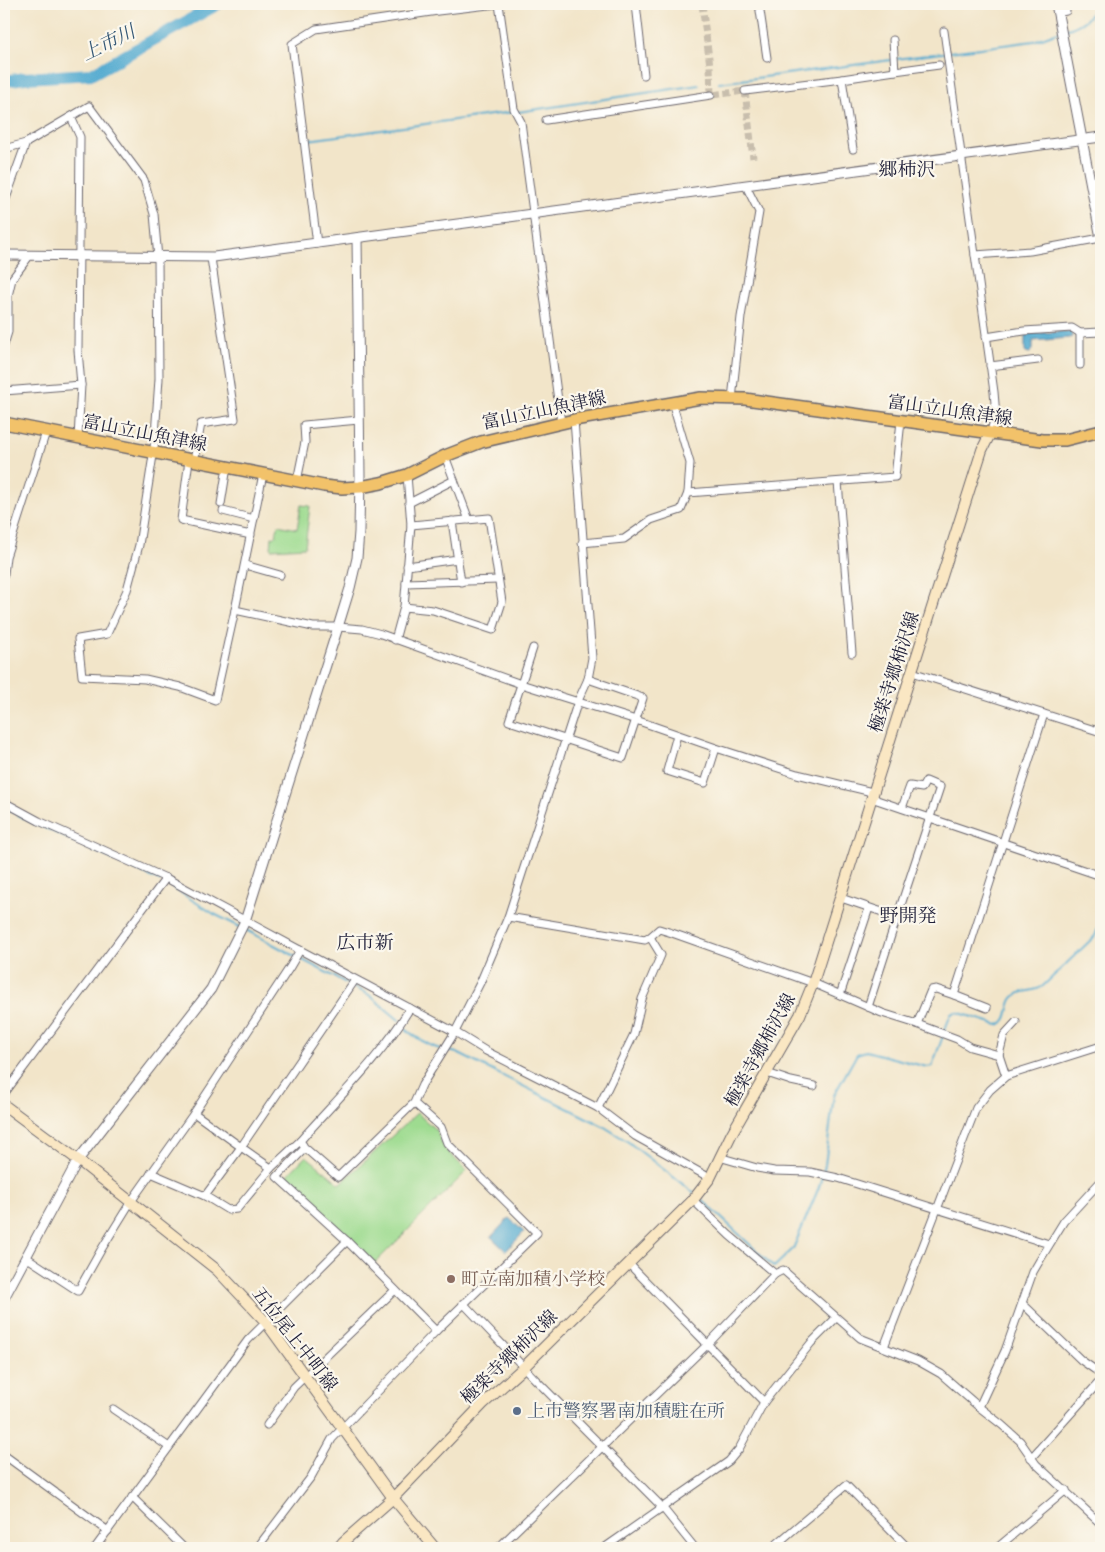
<svg xmlns="http://www.w3.org/2000/svg" width="1105" height="1552" font-family="Cardo,'Noto Serif JP',serif">
	<rect width="100%" height="100%" fill="#fbf7ec"/>
	<filter id="ink" filterUnits="userSpaceOnUse"><feTurbulence type="fractalNoise" baseFrequency=".02" numOctaves="2"/><feDisplacementMap in="SourceGraphic" scale="10" xChannelSelector="R" yChannelSelector="G"/><feConvolveMatrix kernelMatrix="1 2 1 2 8 2 1 2 1" color-interpolation-filters="sRGB"/></filter>
	<filter id="wash" filterUnits="userSpaceOnUse"><feTurbulence type="fractalNoise" baseFrequency=".0096" numOctaves="4" result="noise"/><feDisplacementMap in="SourceGraphic" scale="20" xChannelSelector="R" yChannelSelector="G"/><feGaussianBlur stdDeviation="1.12" result="paint"/><feColorMatrix in="noise" values="0 0 0 0 0 0 0 0 0 0 0 0 0 0 0 0 0 1.4 0 .05"/><feComposite in="paint" operator="in"/></filter>
	<g filter="url(#wash)">
		<rect width="100%" height="100%" fill="#f2e5c9"/>
		<!-- green -->
		<g fill="#9edb90" stroke="#607e66">
			<path d="M301,505L310,506L305,547L271,549L272,537L276,536L278,525L297,529Z"/>
			<path d="M417,1113L436,1130L445,1149L467,1171L375,1263L285,1178L306,1156L340,1184Z"/>
		</g>
		<!-- water -->
		<g fill="#54abd0" stroke="#3b6686">
			<path d="M1071,331L1072,337L1069,338L1033,341V350L1030,353L1025,352V334Z"/>
			<path d="M509,1218L524,1232L506,1251L491,1237Z"/>
		</g>
		<g fill="none" stroke-linecap="round" stroke-linejoin="round">
			<!-- stream -->
			<g stroke="#54abd0" stroke-width="2">
				<path d="M1065,30C1079,26 1092,18 1096,4"/>
				<path d="M896,59L1034,41L1058,32"/>
				<path d="M719,83L891,60"/>
				<path d="M518,112L699,85"/>
				<path d="M308,140L513,112"/>
				<path d="M4,807L28,820L160,881"/>
				<path d="M164,882L214,914L240,927"/>
				<path d="M244,929L369,995L399,1020"/>
				<path d="M402,1024C407,1033 430,1047 441,1049"/>
				<path d="M944,1032L951,1014L956,1012L998,1025C1011,1021 1006,1007 1013,998C1020,989 1034,993 1043,986L1095,936L1101,921"/>
				<path d="M445,1050L457,1053L603,1126L627,1141L694,1193"/>
				<path d="M699,1197L774,1267L793,1249L819,1187L825,1165L834,1095L857,1054L866,1051L927,1067L932,1066L943,1036"/>
			</g>
			<!-- river -->
			<path stroke="#54abd0" stroke-width="12" d="M4,81L25,78L92,74L218,4"/>
		</g>
	</g>
	<g filter="url(#ink)">
		<g fill="none" stroke-linecap="round" stroke-linejoin="round">
			<!-- minor-tunnel -->
			<path stroke="#c8bead" stroke-width="7" stroke-dasharray="7 3.5" stroke-linecap="butt" d="M702,4L710,66L711,95L745,91L753,158"/>
			<defs>
				<g id="minor">
					<path d="M499,4L514,109L521,122L561,423"/>
					<path d="M636,4L644,75"/>
					<path d="M759,4L767,58"/>
					<path d="M1057,13L1066,11L1065,4"/>
					<path d="M944,31L994,392L996,415L990,434"/>
					<path d="M893,40L895,71L939,65"/>
					<path d="M745,91L842,79"/>
					<path d="M546,120L711,95"/>
					<path d="M4,149L26,143L89,106L144,180L154,214L158,258L159,379L154,449L139,545L127,590L107,634L78,639L82,676L145,679L180,687L215,700L235,610L263,474"/>
					<path d="M853,149L842,79L895,71"/>
					<path d="M4,204L26,143"/>
					<path d="M317,244L292,44L316,29L438,11L497,4"/>
					<path d="M975,255L1030,251L1101,238"/>
					<path d="M1080,333V365"/>
					<path d="M986,337L1024,331L1072,328L1080,333L1101,332"/>
					<path d="M4,345L8,332V296L12,279L30,255"/>
					<path d="M990,366L1038,360"/>
					<path d="M4,391L81,385L78,350L80,137L71,117"/>
					<path d="M732,399L741,317L759,212L746,186"/>
					<path d="M78,438L81,385"/>
					<path d="M445,456L469,520"/>
					<path d="M189,460L181,520L251,535"/>
					<path d="M194,461L201,424L235,419L211,258"/>
					<path d="M297,481L305,442L304,425L359,420"/>
					<path d="M838,482L852,653"/>
					<path d="M688,493L895,477L901,421"/>
					<path d="M409,503L454,480"/>
					<path d="M221,504L227,467"/>
					<path d="M223,511L254,519"/>
					<path d="M452,521L461,582"/>
					<path d="M582,543L624,539L651,520L681,510L688,493L690,463L672,402"/>
					<path d="M245,565L280,575"/>
					<path d="M407,566L458,559"/>
					<path d="M4,574L6,557L46,432"/>
					<path d="M406,583L498,580"/>
					<path d="M404,607L433,610L493,630L502,602L489,518L411,525"/>
					<path d="M235,610L313,627H338L362,629L381,634L521,684L636,720L716,748L797,774L868,791L877,800L1101,876"/>
					<path d="M395,640L404,607L411,525L407,475"/>
					<path d="M533,648L509,721L623,758L643,698L588,679"/>
					<path d="M912,672L1101,732"/>
					<path d="M677,735L667,771L705,783L716,748"/>
					<path d="M4,802L39,821L168,879L300,950L455,1032L486,1051L598,1108L635,1136L710,1178"/>
					<path d="M841,898L897,917L868,1007"/>
					<path d="M508,917L645,940L650,937L661,955L642,999L634,1034L598,1108"/>
					<path d="M897,917L940,787L926,781L922,788L910,786L902,808"/>
					<path d="M650,937L659,929L672,933L813,983L882,1013L917,1024L931,990L936,989L954,995L1044,714"/>
					<path d="M840,995L869,908"/>
					<path d="M954,995L987,1008"/>
					<path d="M917,1024L957,1039L970,1047L999,1055"/>
					<path d="M767,1073L791,1081L814,1086"/>
					<path d="M1006,1076L999,1055L1004,1035L1016,1022"/>
					<path d="M4,1094L166,878"/>
					<path d="M414,1103L441,1127L447,1143L537,1233L436,1331L347,1241L277,1177L305,1148L338,1177L414,1103L422,1085L455,1032L480,983L508,917L578,701L588,679L592,658L574,420"/>
					<path d="M194,1113L241,1147L355,980"/>
					<path d="M300,1141C338,1098 381,1057 410,1008"/>
					<path d="M241,1147L271,1168L237,1209L228,1210L205,1196Z"/>
					<path d="M719,1157L757,1168L774,1171L810,1172L838,1178L1049,1244"/>
					<path d="M271,1168L300,1141L303,1145"/>
					<path d="M151,1173L205,1196"/>
					<path d="M693,1200L729,1235L775,1274L783,1270L860,1338L918,1361L941,1374L979,1407L1002,1425L1020,1441L1036,1464L1101,1524"/>
					<path d="M26,1257L78,1291L101,1250L130,1203L194,1113L290,967L300,950"/>
					<path d="M629,1264L764,1402"/>
					<path d="M463,1303L533,1377L662,1507L695,1548"/>
					<path d="M1023,1304L1081,1360L1101,1374"/>
					<path d="M884,1347L976,1108L990,1090L1006,1076L1101,1046"/>
					<path d="M979,1407L1005,1351L1033,1272L1040,1260L1064,1221L1101,1181"/>
					<path d="M113,1409L169,1447"/>
					<path d="M267,1425L294,1387L395,1290"/>
					<path d="M4,1455L108,1531"/>
					<path d="M1031,1458L1101,1380"/>
					<path d="M132,1497L184,1548"/>
					<path d="M95,1548L248,1340L347,1241"/>
					<path d="M257,1548L311,1477L332,1439L436,1331"/>
					<path d="M498,1548L708,1344L775,1274"/>
					<path d="M604,1548L729,1461L739,1449L764,1402L811,1343L836,1318"/>
					<path d="M772,1548L846,1485L908,1548"/>
					<path d="M997,1548L1066,1490"/>
				</g>
				<g id="tertiary">
					<path d="M1056,4L1101,238"/>
					<path d="M4,255L214,257L1101,137"/>
					<path d="M4,1298L78,1160L211,989L245,921L338,627L350,588L357,558L359,532L360,475L357,238"/>
				</g>
				<g id="secondary">
					<path d="M4,1105L78,1160L217,1270L265,1321L393,1498L435,1548"/>
					<path d="M338,1548L343,1542L393,1498L483,1404L524,1367L693,1200L710,1178L732,1133L800,1015L813,983L982,450L990,434"/>
				</g>
				<path id="primary" d="M4,423L324,486L342,488L360,487L381,483L407,475L445,456L481,442L574,420L701,398L745,399L1042,440H1065L1101,431"/>
			</defs>
			<!-- minor casing -->
			<use href="#minor" stroke="#6b666d" stroke-width="9"/>
			<!-- tertiary casing -->
			<use href="#tertiary" stroke="#6b666d" stroke-width="11"/>
			<!-- secondary casing -->
			<use href="#secondary" stroke="#6b666d" stroke-width="12"/>
			<!-- primary casing -->
			<use href="#primary" stroke="#6b666d" stroke-width="14"/>
			<!-- minor -->
			<use href="#minor" stroke="#fff" stroke-width="7"/>
			<!-- tertiary -->
			<use href="#tertiary" stroke="#fff" stroke-width="9"/>
			<!-- secondary -->
			<use href="#secondary" stroke="#fae7c3" stroke-width="10"/>
			<!-- primary -->
			<use href="#primary" stroke="#f2c26a" stroke-width="11"/>
		</g>
	</g>
	<!-- markers -->
	<circle fill="#8d6e63" stroke="#fbf7ec" stroke-width="2" cx="451" cy="1279" r="5"/>
	<circle fill="#5c6f8a" stroke="#fbf7ec" stroke-width="2" cx="517" cy="1411" r="5"/>
	<g text-anchor="middle" stroke-width="4.5" stroke-linejoin="round" paint-order="stroke">
		<!-- street labels -->
		<g font-size="18" fill="#22223b" stroke="#fbf7ec">
			<text transform="translate(544 410) rotate(-12)" y="6">富山立山魚津線</text>
			<text transform="translate(950 410) rotate(8)" y="6">富山立山魚津線</text>
			<text transform="translate(145 433) rotate(11)" y="6">富山立山魚津線</text>
			<text transform="translate(894 672) rotate(-72)" y="6">極楽寺郷柿沢線</text>
			<text transform="translate(760 1050) rotate(-61)" y="6">極楽寺郷柿沢線</text>
			<text transform="translate(295 1339) rotate(52)" y="6">五位尾上中町線</text>
			<text transform="translate(509 1357) rotate(-44)" y="6">極楽寺郷柿沢線</text>
		</g>
		<!-- education labels -->
		<g font-size="18" fill="#785e54" stroke="#fbf7ec" text-anchor="start">
			<text x="461" y="1285">町立南加積小学校</text>
		</g>
		<!-- service labels -->
		<g font-size="18" fill="#4e5e75" stroke="#fbf7ec" text-anchor="start">
			<text x="527" y="1417">上市警察署南加積駐在所</text>
		</g>
		<!-- water labels -->
		<g font-size="19" font-style="italic" fill="#365977" stroke="#fbf7ec">
			<text transform="translate(108 42) rotate(-26)" y="7">上市川</text>
		</g>
		<!-- neighbourhood labels -->
		<g font-size="19" fill="#22223b" stroke="#fbf7ec">
			<text x="907" y="176">郷柿沢</text>
			<text x="908" y="922">野開発</text>
			<text x="365" y="949">広市新</text>
		</g>
	</g>
	<!-- margin -->
	<rect width="1105" height="1552" fill="none" stroke="#fbf7ec" stroke-width="20"/>
</svg>
